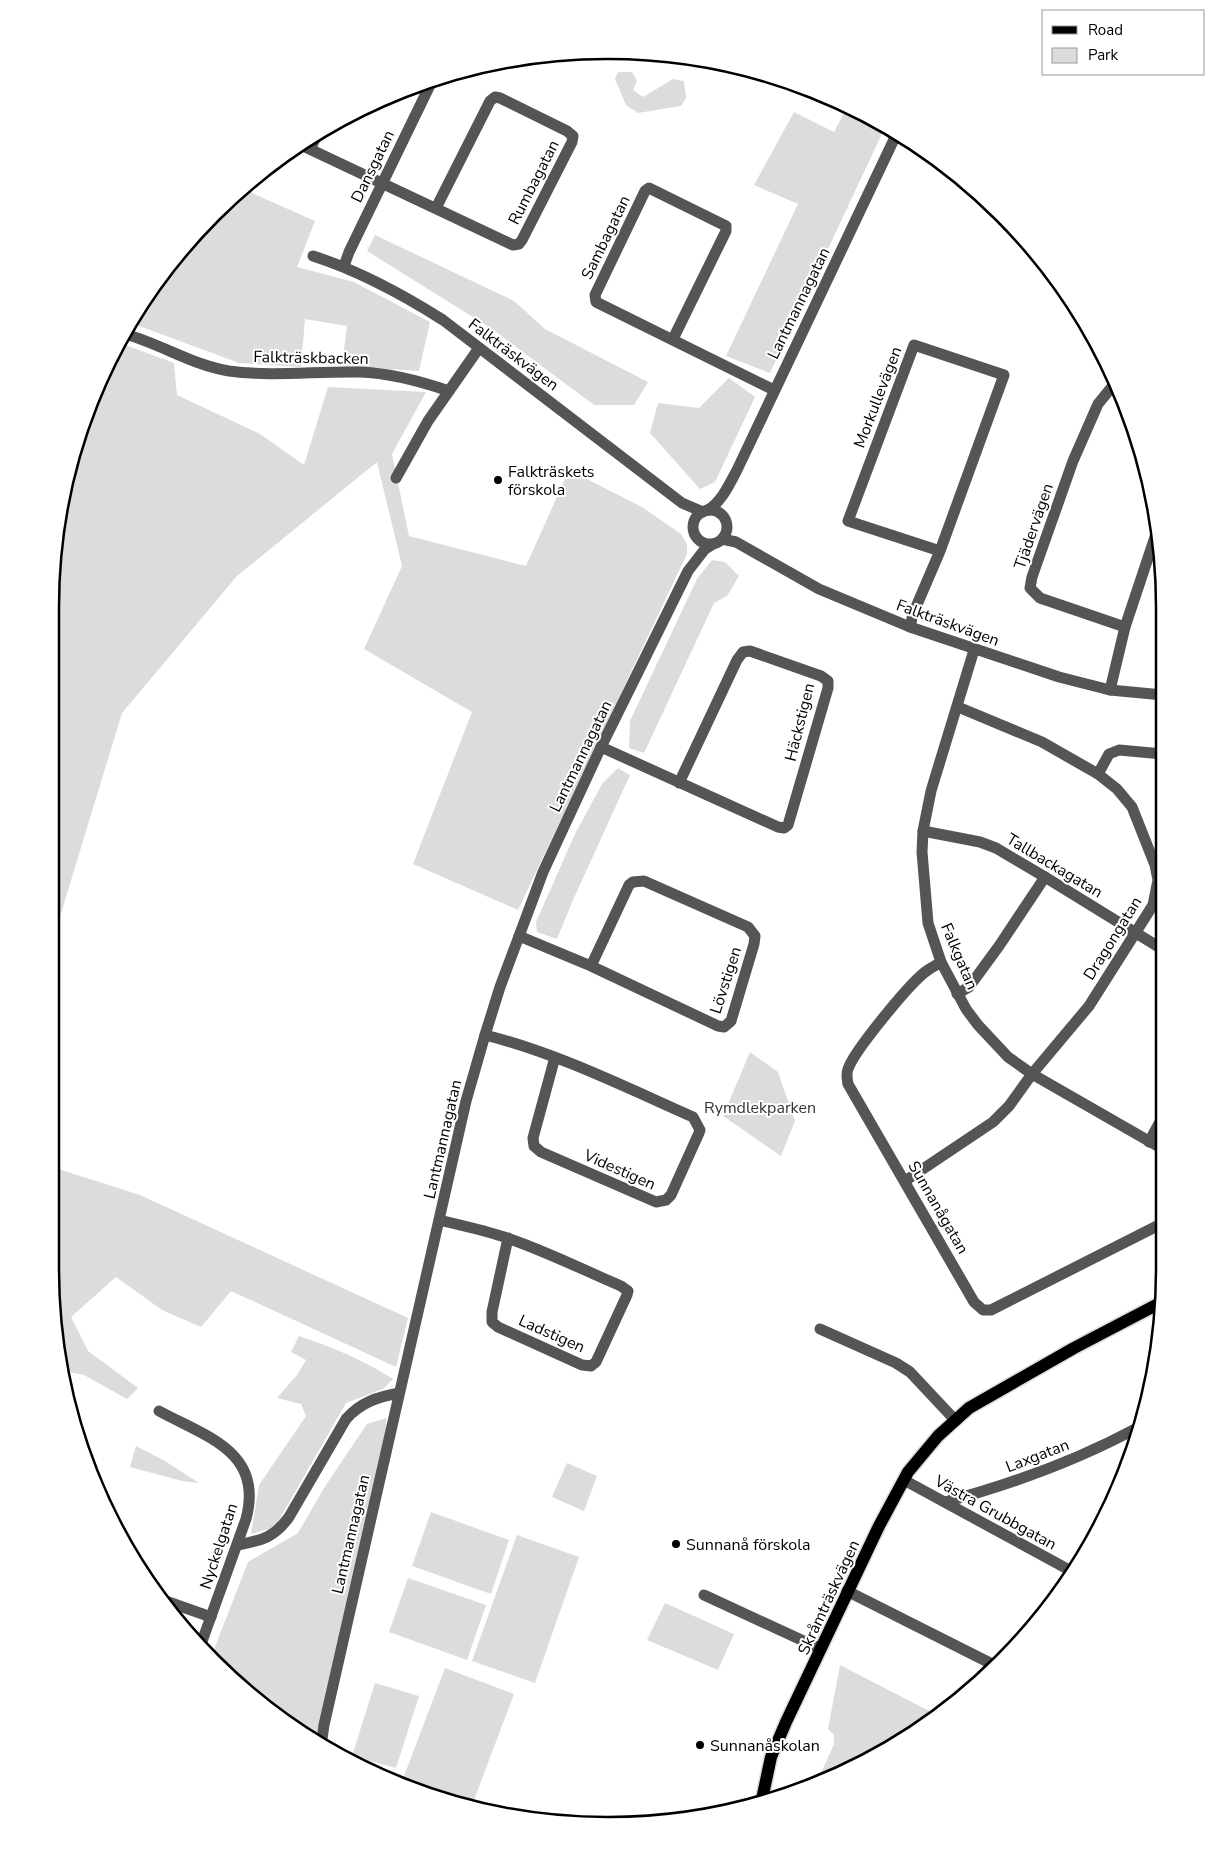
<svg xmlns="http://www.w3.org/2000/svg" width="1215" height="1876" font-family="'Nunito Sans',sans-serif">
	<rect width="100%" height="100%" fill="#fff"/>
	<!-- green -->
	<g fill="#dcdcdc">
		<path d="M618,72H632L637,81L633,90L643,97L673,79L684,81L686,98L681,106L638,113L626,105L615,79Z"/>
		<path d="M847,107L886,125L770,373L726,356L798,204L754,185L794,112L834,132Z"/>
		<path d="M243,189L315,221L297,267L354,282L430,322L419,371L342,366L347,326L305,319L301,367L239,363L131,323L144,298L188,240Z"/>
		<path d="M375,235L514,301L545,329L648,382L634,405H594L492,329L367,251Z"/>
		<path d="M120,343L174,363L177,395L260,434L304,465L328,387L426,392L392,454L409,536L526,566L569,470L642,507L681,534L687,544V554L518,910L413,864L472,712L364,649L402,566L377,462L237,576L122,713L55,933V534L93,394Z"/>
		<path d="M729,378L755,397L715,482L700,489L650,433L658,403L699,408Z"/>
		<path d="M712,560L725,562L739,576L727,596L714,603L644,753L629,748L630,721L697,579Z"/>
		<path d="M618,768L630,775L573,900L557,939L537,932L536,922L575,834L602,784Z"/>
		<path d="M750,1052L778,1072L795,1121L781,1156L723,1116Z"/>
		<path d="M55,1168L140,1195L408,1318L396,1367L231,1291L201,1327L162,1310L116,1277L71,1317L88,1351L138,1388L127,1399L84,1375L63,1371L62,1373L55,1342Z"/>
		<path d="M299,1336C332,1347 364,1360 393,1379L383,1389L346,1403L275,1527L251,1534L259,1485L306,1416L301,1404L277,1398L297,1375L306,1360L291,1352Z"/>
		<path d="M386,1418L387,1429L315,1742L268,1711L211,1657L248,1562L298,1533L324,1488L367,1424Z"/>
		<path d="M136,1446L165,1461L199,1483L182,1481L130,1467Z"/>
		<path d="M567,1463L597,1476L584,1511L552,1497Z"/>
		<path d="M431,1512L509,1540L491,1594L412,1566Z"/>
		<path d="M517,1535L579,1557L535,1683L472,1661Z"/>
		<path d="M408,1578L486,1605L467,1660L389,1632Z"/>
		<path d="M665,1603L734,1634L718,1670L647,1640Z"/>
		<path d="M840,1665L937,1715C902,1745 860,1766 817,1782L834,1744V1735L828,1729Z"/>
		<path d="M445,1668L514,1694L471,1808L440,1799L401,1784Z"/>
		<path d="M375,1683L419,1696L396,1768L352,1756Z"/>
	</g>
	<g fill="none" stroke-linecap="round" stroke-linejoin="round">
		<defs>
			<path id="major" d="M761,1804L771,1757L786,1722L879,1526L908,1472L938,1436L969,1408L1074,1348L1160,1303"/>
		</defs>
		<!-- major casing -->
		<use href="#major" stroke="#dbdbdb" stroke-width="15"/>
		<!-- minor -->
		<g stroke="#555" stroke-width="11">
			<path d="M301,145L513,245L519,244L522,240L572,142L573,136L567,131L500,98L495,97L490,101L436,208"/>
			<path d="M310,149L317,135"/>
			<path d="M313,256C360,271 402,294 443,320L682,503L703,512"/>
			<path d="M344,266L349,252L432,81"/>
			<path d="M125,334C161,344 192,365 229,371C272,377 316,371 359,372C390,373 420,381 449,391"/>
			<path d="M673,339L726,231V226L649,188L645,191L595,295L596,302L774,390"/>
			<path d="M1118,388H1111L1098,404L1073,461L1032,577L1030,588L1040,598L1125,627"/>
			<path d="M396,478L428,421L479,348"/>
			<path d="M708,510C722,501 729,485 737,470L897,133"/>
			<circle cx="710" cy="527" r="17"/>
			<path d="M722,539L736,542L819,589L910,627L1059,677L1110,690L1163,695"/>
			<path d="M910,627L913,614L940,551L1004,375L914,345L848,521L940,551"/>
			<path d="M974,650L931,791L923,831L922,852L928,923L941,962L966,1009L978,1025L1008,1057L1032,1074L1161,1148"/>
			<path d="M1110,690L1125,627L1157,531"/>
			<path d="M601,747L778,827L784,828L788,825L828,688V681L821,676L750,651L743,652L737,660L679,783"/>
			<path d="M1098,774L1109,754L1119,750L1163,754"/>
			<path d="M923,831L980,842L996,848L1045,877L1162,949"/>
			<path d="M519,936L591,966L718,1026L724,1027L731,1021L754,944L755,936L748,927L644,881L633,882L629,885L591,966"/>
			<path d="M941,962C937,965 932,967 928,970C912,980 854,1051 848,1069C846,1074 847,1078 848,1084L974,1302L983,1310H991L1161,1224"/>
			<path d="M957,994L969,987L999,946L1045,877"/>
			<path d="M485,1035C557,1053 625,1087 693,1117L700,1130L699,1133L671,1195L666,1200L656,1202L541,1152L534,1146L533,1138L555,1057"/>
			<path d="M1149,1142L1161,1120"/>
			<path d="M905,1181L993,1122L1009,1106L1032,1074L1089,1006L1153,905L1158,880L1155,865L1132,807L1117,789L1098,774L1042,742L958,707"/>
			<path d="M440,1220C462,1226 485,1230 507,1238C546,1251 583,1270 621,1286L628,1291L627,1295L596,1362L591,1366L582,1365L498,1327L492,1322V1312L508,1238"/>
			<path d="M820,1329L896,1363L910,1372L955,1420"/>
			<path d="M159,1411C207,1437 264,1452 246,1519L200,1647"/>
			<path d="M904,1480L1073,1572"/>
			<path d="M945,1502C1012,1484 1076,1461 1137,1428"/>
			<path d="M238,1545C262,1540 274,1538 289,1517L346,1419C361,1402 378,1397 399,1393"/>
			<path d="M847,1591L994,1665"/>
			<path d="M704,1595L821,1649"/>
			<path d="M160,1599L211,1617"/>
			<path d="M321,1746L324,1725L466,1101L485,1035L500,987L543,872L601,747L688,571L705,549L713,544"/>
		</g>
		<!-- major -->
		<use href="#major" stroke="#000" stroke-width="12"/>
	</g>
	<!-- markers -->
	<g fill="#000" stroke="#fff" stroke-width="2">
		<circle cx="498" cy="480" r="5"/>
		<circle cx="676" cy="1544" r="5"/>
		<circle cx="700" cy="1745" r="5"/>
	</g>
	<g text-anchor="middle" stroke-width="4" stroke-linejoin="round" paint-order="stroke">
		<!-- street labels -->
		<g font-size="16" fill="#000" stroke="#fff">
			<text transform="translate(372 166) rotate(-64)" y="6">Dansgatan</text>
			<text transform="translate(533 182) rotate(-63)" y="6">Rumbagatan</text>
			<text transform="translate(605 237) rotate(-64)" y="6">Sambagatan</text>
			<text transform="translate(798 303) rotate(-64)" y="6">Lantmannagatan</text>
			<text transform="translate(514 354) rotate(37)" y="6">Falkträskvägen</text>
			<text transform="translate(311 357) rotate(1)" y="6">Falkträskbacken</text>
			<text transform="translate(877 397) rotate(-69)" y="6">Morkullevägen</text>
			<text transform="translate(1033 526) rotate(-71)" y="6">Tjädervägen</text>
			<text transform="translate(948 622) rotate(20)" y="6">Falkträskvägen</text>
			<text transform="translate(799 722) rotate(-76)" y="6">Häckstigen</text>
			<text transform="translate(580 756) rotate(-64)" y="6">Lantmannagatan</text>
			<text transform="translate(1055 865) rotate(31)" y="6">Tallbackagatan</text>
			<text transform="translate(1112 938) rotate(-58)" y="6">Dragongatan</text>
			<text transform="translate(960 956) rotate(67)" y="6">Falkgatan</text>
			<text transform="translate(725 980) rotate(-72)" y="6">Lövstigen</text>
			<text transform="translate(442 1139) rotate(-77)" y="6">Lantmannagatan</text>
			<text transform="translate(620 1169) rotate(24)" y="6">Videstigen</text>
			<text transform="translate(939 1207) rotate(60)" y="6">Sunnanågatan</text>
			<text transform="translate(552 1333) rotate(24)" y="6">Ladstigen</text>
			<text transform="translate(1037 1455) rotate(-21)" y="6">Laxgatan</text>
			<text transform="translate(996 1512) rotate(29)" y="6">Västra Grubbgatan</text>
			<text transform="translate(350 1534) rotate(-77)" y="6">Lantmannagatan</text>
			<text transform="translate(218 1546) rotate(-72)" y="6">Nyckelgatan</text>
			<text transform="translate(828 1597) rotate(-65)" y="6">Skråmträskvägen</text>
		</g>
		<!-- poi labels -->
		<g font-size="16" fill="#000" stroke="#fff" text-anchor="start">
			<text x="508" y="477">Falkträskets<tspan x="508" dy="18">förskola</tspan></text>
			<text x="686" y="1550">Sunnanå förskola</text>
			<text x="710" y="1751">Sunnanåskolan</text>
		</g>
		<!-- park labels -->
		<g font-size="16" fill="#333" stroke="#fff">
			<text x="760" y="1113">Rymdlekparken</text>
		</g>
	</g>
	<!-- crop -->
	<path d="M0 0H1215V1876H0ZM607 59H608A548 548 0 0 1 1156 607V1269A548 548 0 0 1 608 1817H607A548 548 0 0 1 59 1269V607A548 548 0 0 1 607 59Z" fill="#fff" fill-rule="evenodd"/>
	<path fill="none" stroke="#000" stroke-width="2.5" d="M607 59H608A548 548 0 0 1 1156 607V1269A548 548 0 0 1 608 1817H607A548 548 0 0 1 59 1269V607A548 548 0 0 1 607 59Z"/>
	<!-- legend -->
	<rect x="1042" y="10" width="162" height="65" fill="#ffffff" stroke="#999999"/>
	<rect x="1052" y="26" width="25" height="8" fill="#000000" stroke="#999999"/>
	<text x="1088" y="35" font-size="15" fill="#000000">Road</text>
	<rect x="1052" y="48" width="25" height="15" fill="#dcdcdc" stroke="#999999"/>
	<text x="1088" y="60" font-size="15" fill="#000000">Park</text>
</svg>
